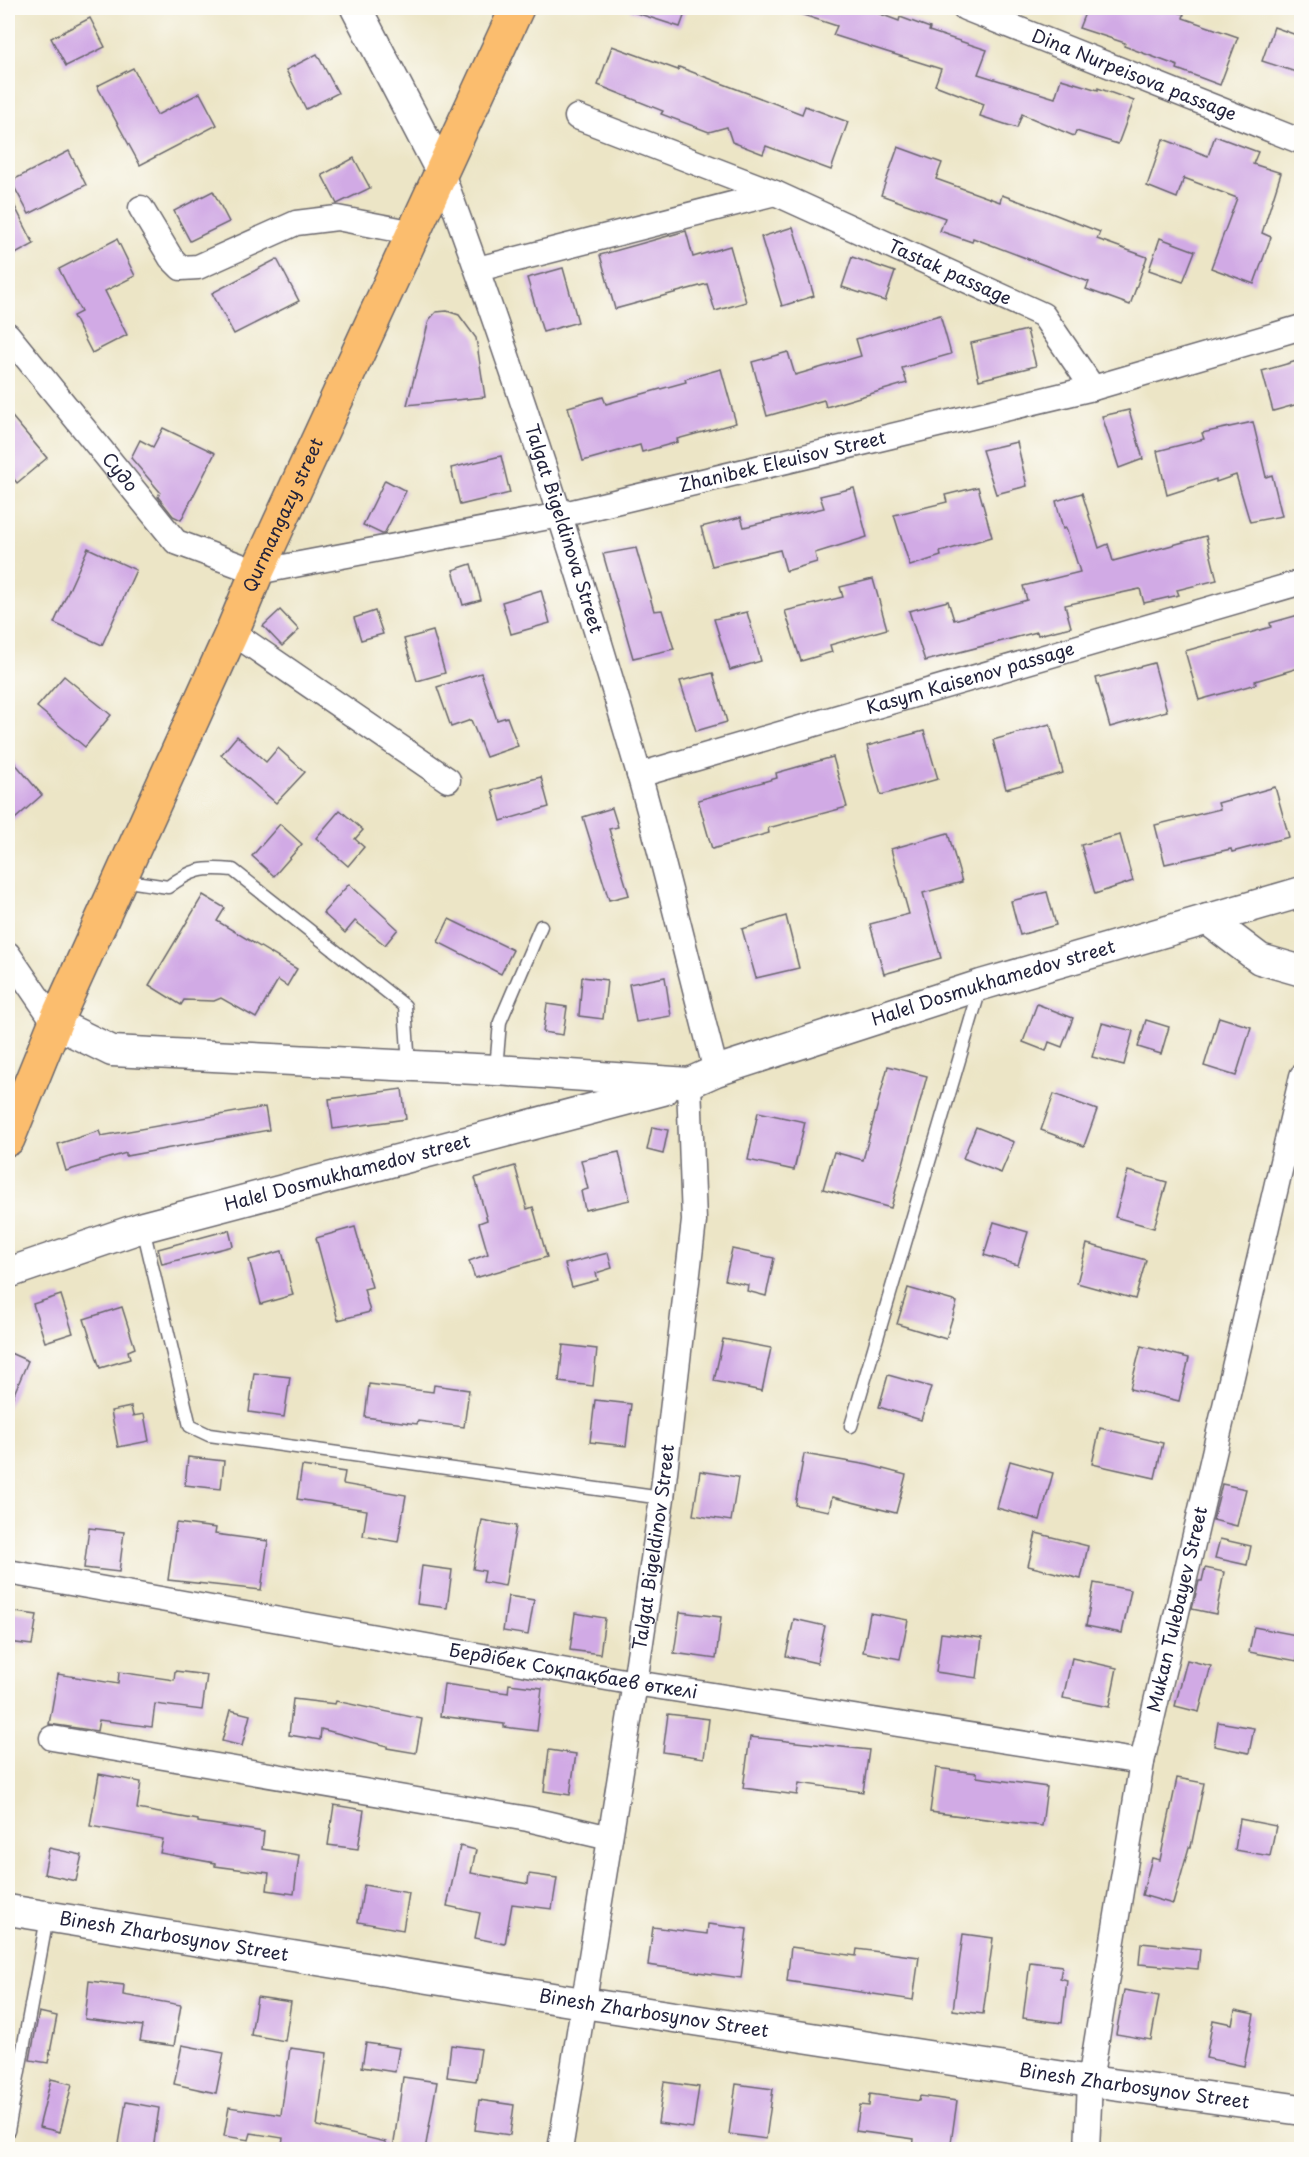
<svg xmlns="http://www.w3.org/2000/svg" width="1309" height="2157" font-family="'Playpen Sans',sans-serif">
	<rect width="100%" height="100%" fill="#fdfcf7"/>
	<filter id="ink" filterUnits="userSpaceOnUse"><feTurbulence type="fractalNoise" baseFrequency=".0167" numOctaves="2"/><feDisplacementMap in="SourceGraphic" scale="12" xChannelSelector="R" yChannelSelector="G"/><feConvolveMatrix kernelMatrix="1 2 1 2 8 2 1 2 1" color-interpolation-filters="sRGB"/></filter>
	<filter id="wash" filterUnits="userSpaceOnUse"><feTurbulence type="fractalNoise" baseFrequency=".008" numOctaves="4" result="noise"/><feDisplacementMap in="SourceGraphic" scale="24" xChannelSelector="R" yChannelSelector="G"/><feGaussianBlur stdDeviation="1.35" result="paint"/><feColorMatrix in="noise" values="0 0 0 0 0 0 0 0 0 0 0 0 0 0 0 0 0 1.4 0 .05"/><feComposite in="paint" operator="in"/></filter>
	<g filter="url(#wash)">
		<rect width="100%" height="100%" fill="#ece5c6"/>
		<g id="blocks">
			<!-- building -->
			<g fill="#d1aae5">
				<path d="M631,8H687L680,27L630,11Z"/>
				<path d="M791,8H864L899,21L900,17L930,28L929,31L987,50L978,74L1055,98L1061,79L1098,90V88L1134,101L1118,144L1076,131L1074,136L1022,114L1017,128L980,116L984,104L935,85L941,69L833,35L837,26L791,11Z"/>
				<path d="M1087,8H1166L1184,14L1183,18L1238,37L1220,85L1177,69L1178,66L1124,46L1125,43L1079,28Z"/>
				<path d="M90,18L105,47L66,66L51,38Z"/>
				<path d="M1274,27L1302,37V74L1262,61Z"/>
				<path d="M612,46L678,70L679,67L802,114L805,106L848,122L831,170L766,146L763,154L732,142L727,127L709,132L661,114L663,111L598,85Z"/>
				<path d="M317,54L338,93L306,109L286,70Z"/>
				<path d="M133,68L157,115L200,93L217,125L140,165L97,86Z"/>
				<path d="M1215,136L1258,152L1253,164L1281,173L1262,233L1271,237L1254,284L1211,268L1237,198L1184,178L1177,198L1147,186L1163,139L1208,156Z"/>
				<path d="M898,147L942,163L936,179L1000,202L1002,195L1046,211L1100,232L1097,239L1147,257L1130,305L1086,289L1089,282L973,238L972,242L940,231L945,218L881,195Z"/>
				<path d="M69,151L86,185L29,214L11,181Z"/>
				<path d="M354,158L370,188L337,204L322,175Z"/>
				<path d="M213,191L229,222L190,241L174,211Z"/>
				<path d="M8,193L34,244L8,258Z"/>
				<path d="M793,227L814,296L782,306L761,237Z"/>
				<path d="M686,231L693,257L730,246L746,302L715,311L707,284L615,309L600,255Z"/>
				<path d="M1160,238L1195,251L1183,282L1149,270Z"/>
				<path d="M117,239L135,276L105,291L127,335L92,353L73,316L81,312L59,269Z"/>
				<path d="M852,257L895,272L885,301L842,287Z"/>
				<path d="M277,259L299,301L234,334L212,293Z"/>
				<path d="M563,268L578,322L543,332L527,278Z"/>
				<path d="M447,311L459,315L476,338L485,397L407,405L429,320L436,312Z"/>
				<path d="M940,315L951,354L902,368L907,383L826,407L824,400L767,416L752,362L788,352L795,375L861,356L856,339Z"/>
				<path d="M1027,330L1036,366L979,380L971,343Z"/>
				<path d="M1297,361L1302,376V403L1273,411L1262,371Z"/>
				<path d="M721,369L736,423L677,439L678,442L642,452L640,445L583,461L568,407L603,397L606,404L686,382L685,379Z"/>
				<path d="M1129,410L1143,459L1119,468L1102,416Z"/>
				<path d="M8,412L47,458L17,483L8,472Z"/>
				<path d="M1253,422L1266,477L1272,475L1282,516L1250,522L1236,475L1216,482V479L1167,495L1157,451L1204,439L1202,433Z"/>
				<path d="M163,428L215,453L181,520L173,516L158,497L160,492L131,458L140,440L153,447Z"/>
				<path d="M1017,442L1027,486L996,494L982,450Z"/>
				<path d="M501,456L510,493L460,505L451,468Z"/>
				<path d="M385,480L406,491L384,534H382L363,525Z"/>
				<path d="M978,487L992,537L940,552L941,556L910,566L894,515L947,502L945,495Z"/>
				<path d="M854,488L867,537L815,553L817,562L786,571L780,550L712,566L701,527L741,517L744,527L824,508L820,496Z"/>
				<path d="M1082,493L1099,548L1108,544L1113,561L1206,536L1217,580L1177,590L1179,595L1144,603L1140,589L1065,605L1071,627L1038,635L1037,632L925,661L909,611L948,601L954,620L1027,600L1023,586L1080,572L1066,528L1063,529L1056,501Z"/>
				<path d="M88,548L136,570L102,645L54,623Z"/>
				<path d="M636,548L654,611L662,610L674,649L633,658L603,554Z"/>
				<path d="M471,564L481,600L463,605L453,570Z"/>
				<path d="M873,579L887,629L830,645L832,652L801,661L785,611L843,597L840,587Z"/>
				<path d="M541,590L550,623L511,634L502,602Z"/>
				<path d="M280,610L299,630L282,646L263,626Z"/>
				<path d="M375,611L383,634L361,640L354,618Z"/>
				<path d="M747,612L761,661L730,670L714,619Z"/>
				<path d="M1302,614V667L1255,681L1256,684L1199,700L1185,651L1271,627L1270,623Z"/>
				<path d="M433,631L445,673L417,681L404,639Z"/>
				<path d="M1154,663L1167,711L1110,727L1096,678Z"/>
				<path d="M481,673L497,720L507,717L518,746L486,757L471,720L451,727L437,687Z"/>
				<path d="M713,673L727,722L696,731L680,681Z"/>
				<path d="M64,676L111,715L85,747L37,707Z"/>
				<path d="M1050,724L1063,773L1006,789L993,740Z"/>
				<path d="M924,731L938,779L881,795L867,746Z"/>
				<path d="M237,736L266,762L278,748L305,772L276,803L221,755Z"/>
				<path d="M8,755L42,795L8,825Z"/>
				<path d="M833,757L847,807L768,828L769,833L712,849L698,800L777,778L776,773Z"/>
				<path d="M541,777L549,807L501,821L492,790Z"/>
				<path d="M1275,787L1289,837L1232,852L1231,849L1165,864L1155,825L1220,809L1218,803Z"/>
				<path d="M612,808L618,827L609,829L629,895L609,900L583,817Z"/>
				<path d="M340,810L363,830L355,839L364,847L348,866L316,838Z"/>
				<path d="M280,824L302,844L274,876L252,856Z"/>
				<path d="M948,833L962,882L923,893L941,958L884,974L870,924L909,914L891,849Z"/>
				<path d="M1120,835L1133,881L1095,894L1081,845Z"/>
				<path d="M349,884L398,929L385,945L355,921L345,933L323,913Z"/>
				<path d="M1047,892L1056,925L1020,935L1011,901Z"/>
				<path d="M203,895L225,908L217,921L297,969L287,986L278,980L256,1018L221,998L214,1001L184,1000L181,1005L149,985Z"/>
				<path d="M786,916L799,968L756,978L742,929Z"/>
				<path d="M449,919L513,950L501,974L438,942Z"/>
				<path d="M582,977L607,980L603,1019L579,1016Z"/>
				<path d="M665,977L671,1016L636,1022L629,984Z"/>
				<path d="M547,1004L567,1007L563,1035L543,1032Z"/>
				<path d="M1037,1004L1073,1018L1062,1047L1049,1042L1046,1051L1023,1042Z"/>
				<path d="M1219,1017L1251,1027L1236,1076L1204,1066Z"/>
				<path d="M1146,1020L1169,1027L1161,1054L1138,1047Z"/>
				<path d="M1102,1023L1133,1031L1124,1065L1092,1057Z"/>
				<path d="M888,1066L927,1076L891,1208L823,1189L834,1152L863,1160Z"/>
				<path d="M402,1089L406,1119L333,1129L329,1099Z"/>
				<path d="M1054,1094L1097,1110L1084,1146L1041,1130Z"/>
				<path d="M265,1107L269,1130L126,1156V1153L66,1171L58,1144L99,1131L101,1136Z"/>
				<path d="M758,1112L805,1122L794,1170L748,1160Z"/>
				<path d="M652,1127L668,1130L663,1154L647,1150Z"/>
				<path d="M976,1127L1014,1142L1001,1173L963,1158Z"/>
				<path d="M619,1152L630,1200L585,1210L581,1191L588,1189L581,1160Z"/>
				<path d="M515,1166L527,1209L533,1207L547,1257L475,1278L469,1261L488,1254L479,1223L487,1220L475,1178Z"/>
				<path d="M1128,1171L1167,1182L1154,1228L1115,1217Z"/>
				<path d="M994,1222L1028,1232L1018,1265L984,1255Z"/>
				<path d="M355,1227L372,1287L364,1289L370,1312L338,1320L316,1238Z"/>
				<path d="M229,1230L233,1246L162,1264L158,1249Z"/>
				<path d="M1087,1244L1146,1260L1135,1299L1077,1283Z"/>
				<path d="M732,1249L774,1258L766,1296L747,1291L748,1285L725,1280Z"/>
				<path d="M282,1251L293,1295L261,1304L249,1260Z"/>
				<path d="M608,1253L612,1268L596,1273L598,1280L572,1287L565,1264Z"/>
				<path d="M908,1288L957,1302L946,1339L897,1324Z"/>
				<path d="M61,1295L73,1333L45,1342L33,1304Z"/>
				<path d="M122,1307L135,1348L128,1351L130,1359L100,1368L84,1319Z"/>
				<path d="M723,1339L771,1348L762,1391L714,1381Z"/>
				<path d="M563,1345L597,1349L593,1386L559,1382Z"/>
				<path d="M1141,1346L1189,1358L1179,1401L1130,1389Z"/>
				<path d="M8,1352L28,1361L8,1408Z"/>
				<path d="M254,1373L290,1377L284,1417L249,1412Z"/>
				<path d="M888,1375L931,1387L921,1420L879,1407Z"/>
				<path d="M369,1384L433,1392L434,1385L469,1390L464,1427L418,1421L417,1424L365,1417Z"/>
				<path d="M595,1400L631,1404L626,1446L590,1442Z"/>
				<path d="M131,1407L133,1416L144,1414L149,1441L118,1447L111,1411Z"/>
				<path d="M1100,1428L1163,1443L1155,1478L1092,1464Z"/>
				<path d="M804,1454L868,1465L906,1475L896,1513L832,1497L829,1511L795,1505Z"/>
				<path d="M188,1457L224,1461L221,1489L185,1485Z"/>
				<path d="M1010,1461L1053,1473L1040,1520L997,1508Z"/>
				<path d="M302,1466L345,1472L343,1484L406,1495L398,1542L363,1536L367,1510L297,1499Z"/>
				<path d="M700,1471L738,1477L731,1521L693,1515Z"/>
				<path d="M1222,1484L1246,1489L1237,1526L1213,1520Z"/>
				<path d="M482,1520L516,1526L505,1586L483,1582L485,1571L473,1569Z"/>
				<path d="M176,1523L216,1528L215,1534L268,1541L261,1590L168,1580Z"/>
				<path d="M89,1528L124,1532L119,1572L84,1568Z"/>
				<path d="M1036,1533L1088,1546L1081,1579L1028,1566Z"/>
				<path d="M1220,1539L1251,1546L1247,1565L1215,1558Z"/>
				<path d="M422,1566L452,1570L447,1608L417,1604Z"/>
				<path d="M1205,1568L1224,1572L1216,1614L1192,1609L1199,1581H1202Z"/>
				<path d="M1094,1583L1131,1590L1122,1633L1086,1626Z"/>
				<path d="M508,1596L534,1600L528,1635L503,1631Z"/>
				<path d="M8,1611L37,1615L32,1645L8,1642Z"/>
				<path d="M680,1612L721,1617L716,1659L674,1653Z"/>
				<path d="M575,1613L605,1618L600,1654L570,1650Z"/>
				<path d="M870,1613L908,1620L900,1659L863,1652Z"/>
				<path d="M794,1619L825,1626L817,1663L786,1656Z"/>
				<path d="M1254,1627L1302,1636L1297,1661L1249,1652Z"/>
				<path d="M941,1633L982,1638L977,1678L936,1672Z"/>
				<path d="M1072,1658L1117,1668L1109,1707L1063,1698Z"/>
				<path d="M1187,1660L1211,1666L1199,1712L1175,1706Z"/>
				<path d="M175,1671L207,1675L202,1710L155,1704L152,1727L99,1720L97,1731L49,1724L58,1674L118,1684L119,1672L174,1680Z"/>
				<path d="M444,1684L508,1693L509,1684L542,1688L537,1731L504,1727V1724L440,1716Z"/>
				<path d="M293,1699L335,1704L336,1701L422,1719L416,1753L387,1748V1746L321,1729L320,1740L289,1735Z"/>
				<path d="M230,1710L250,1715L242,1746L222,1741Z"/>
				<path d="M668,1714L709,1719L704,1758L663,1752Z"/>
				<path d="M1218,1722L1254,1728L1249,1753L1214,1746Z"/>
				<path d="M750,1737L869,1750L863,1792L799,1783L797,1795L743,1788Z"/>
				<path d="M549,1750L576,1754L570,1795L544,1791Z"/>
				<path d="M936,1768L977,1773V1777L1047,1787L1042,1826L930,1812Z"/>
				<path d="M99,1774L141,1782L137,1809L198,1820V1822L264,1832L262,1849L299,1855L294,1894L267,1890L269,1873L215,1866V1863L160,1853L163,1839L90,1826Z"/>
				<path d="M1177,1778L1204,1783L1191,1847H1189L1173,1904L1142,1895L1152,1858L1160,1860Z"/>
				<path d="M334,1805L364,1810L358,1849L328,1845Z"/>
				<path d="M1240,1819L1276,1826L1270,1856L1235,1850Z"/>
				<path d="M460,1846L476,1850L471,1873L528,1884L529,1874L557,1878L552,1909L512,1904L505,1944L475,1938L480,1913L447,1906Z"/>
				<path d="M49,1848L82,1855L76,1881L44,1874Z"/>
				<path d="M364,1885L409,1893L403,1930L358,1922Z"/>
				<path d="M708,1924L747,1929L741,1978L648,1965L653,1927L707,1934Z"/>
				<path d="M963,1934L993,1938L983,2014L953,2010Z"/>
				<path d="M1141,1943L1200,1949L1198,1969L1139,1964Z"/>
				<path d="M791,1947L856,1956L857,1949L919,1957L913,2000L787,1981Z"/>
				<path d="M1030,1962L1062,1966L1060,1978L1067,1980L1062,2023L1023,2018Z"/>
				<path d="M89,1981L124,1985L123,1995L181,2005L174,2046L140,2041L143,2026L85,2019Z"/>
				<path d="M1124,1990L1159,1996L1151,2040L1116,2034Z"/>
				<path d="M257,1997L291,2002L285,2041L251,2035Z"/>
				<path d="M1235,2010L1254,2014L1244,2066L1206,2058L1213,2020L1232,2024Z"/>
				<path d="M39,2012L57,2016L48,2063L30,2060Z"/>
				<path d="M366,2043L399,2048L395,2072L362,2067Z"/>
				<path d="M182,2045L224,2053L216,2093L174,2084Z"/>
				<path d="M451,2045L481,2049L476,2081L447,2077Z"/>
				<path d="M290,2048L327,2053L317,2126L386,2142L385,2150H281L283,2138L251,2133L249,2140L224,2136L229,2107L281,2115Z"/>
				<path d="M403,2077L437,2082L425,2150H393Z"/>
				<path d="M51,2079L72,2084L60,2132L39,2127Z"/>
				<path d="M664,2082L699,2087L693,2128L658,2123Z"/>
				<path d="M736,2084L773,2089L766,2139L729,2134Z"/>
				<path d="M870,2094L919,2101L920,2096L957,2101L950,2150H913L914,2139L856,2131L860,2105L869,2106Z"/>
				<path d="M479,2100L514,2105L510,2135L475,2130Z"/>
				<path d="M126,2102L159,2108L153,2150H118Z"/>
			</g>
		</g>
	</g>
	<g filter="url(#ink)">
		<use href="#blocks" fill-opacity="0" stroke="#69666c" stroke-width="1.5"/>
		<g fill="none" stroke-linecap="round" stroke-linejoin="round">
			<defs>
				<g id="service">
					<path d="M121,880L168,887C192,869 203,867 233,870L405,1006L409,1066"/>
					<path d="M8,987L22,975"/>
					<path d="M496,1069L500,1022L541,926"/>
					<path d="M143,1228L190,1426L209,1435L662,1498"/>
					<path d="M851,1426L980,989"/>
					<path d="M8,2131L47,1918"/>
				</g>
				<g id="minor">
					<path id="s1" d="M965,8L1302,142"/>
					<path id="s2" d="M577,117L775,193L1043,315L1093,388"/>
					<path id="s3" d="M442,173C515,371 580,572 639,774C667,873 690,972 716,1071"/>
					<path d="M141,208L171,258L181,268L198,267L296,223L337,218L415,233"/>
					<path d="M478,269L775,193"/>
					<path id="s4" d="M8,335L176,542L257,572L560,515L1093,388L1302,327"/>
					<path d="M232,632L448,780"/>
					<path id="s5" d="M639,775L1302,582"/>
					<path d="M8,954L55,1023"/>
					<path id="s6" d="M8,1572L635,1683L1142,1762"/>
					<path d="M52,1738L528,1819L610,1838"/>
					<path id="s7" d="M560,2150L635,1683L662,1498L694,1221L689,1083"/>
					<path id="s8" d="M1087,2150L1090,2081L1142,1762L1302,1076"/>
				</g>
				<g id="tertiary">
					<path d="M356,8L442,173"/>
					<path d="M1207,919L1260,959L1302,971"/>
					<path id="s9" d="M55,1023L112,1051L496,1070L689,1083L716,1071L981,985L1302,892"/>
					<path id="s10" d="M8,1273L143,1227L663,1090"/>
					<path id="s11" d="M8,1910L583,2003L1090,2081L1302,2110"/>
				</g>
				<g id="primary">
					<path id="s12" d="M8,1139L55,1023L232,632L257,572L517,8"/>
				</g>
			</defs>
			<!-- service casing -->
			<use href="#service" stroke="#69666c" stroke-width="15"/>
			<!-- minor casing -->
			<use href="#minor" stroke="#69666c" stroke-width="27"/>
			<!-- tertiary casing -->
			<use href="#tertiary" stroke="#69666c" stroke-width="33"/>
			<!-- primary casing -->
			<use href="#primary" stroke="#69666c" stroke-width="36"/>
			<!-- service -->
			<use href="#service" stroke="#fff" stroke-width="12"/>
			<!-- minor -->
			<use href="#minor" stroke="#fff" stroke-width="24"/>
			<!-- tertiary -->
			<use href="#tertiary" stroke="#fff" stroke-width="30"/>
			<!-- primary -->
			<use href="#primary" stroke="#fbbd6e" stroke-width="33"/>
		</g>
	</g>
	<g text-anchor="middle" stroke-width="4.5" stroke-linejoin="round" paint-order="stroke">
		<!-- street labels -->
		<g font-size="18" fill="#22223b" stroke="#fdfcf7">
			<text dy="6" stroke="none"><textPath href="#s1" startOffset="182">Dina Nurpeisova passage</textPath></text>
			<text dy="6" stroke="none"><textPath href="#s2" startOffset="404">Tastak passage</textPath></text>
			<text dy="6" stroke="none"><textPath href="#s4" startOffset="890">Zhanibek Eleuisov Street</textPath></text>
			<text dy="6" stroke="none"><textPath href="#s4" startOffset="177">Судо</textPath></text>
			<text dy="6" stroke="none"><textPath href="#s12" startOffset="682">Qurmangazy street</textPath></text>
			<text dy="6" stroke="none"><textPath href="#s3" startOffset="376">Talgat Bigeldinova Street</textPath></text>
			<text dy="6" stroke="none"><textPath href="#s5" startOffset="345">Kasym Kaisenov passage</textPath></text>
			<text dy="6" stroke="none"><textPath href="#s9" startOffset="962">Halel Dosmukhamedov street</textPath></text>
			<text dy="6" stroke="none"><textPath href="#s10" startOffset="354">Halel Dosmukhamedov street</textPath></text>
			<text dy="6" stroke="none"><textPath href="#s7" startOffset="610">Talgat Bigeldinov Street</textPath></text>
			<text dy="6" stroke="none"><textPath href="#s8" startOffset="549">Mukan Tulebayev Street</textPath></text>
			<text dy="6" stroke="none"><textPath href="#s6" startOffset="574">Бердібек Соқпақбаев өткелі</textPath></text>
			<text dy="6" stroke="none"><textPath href="#s11" startOffset="168">Binesh Zharbosynov Street</textPath></text>
			<text dy="6" stroke="none"><textPath href="#s11" startOffset="654">Binesh Zharbosynov Street</textPath></text>
			<text dy="6" stroke="none"><textPath href="#s11" startOffset="1140">Binesh Zharbosynov Street</textPath></text>
		</g>
	</g>
	<!-- margin -->
	<rect width="1309" height="2157" fill="none" stroke="#fdfcf7" stroke-width="30"/>
</svg>
